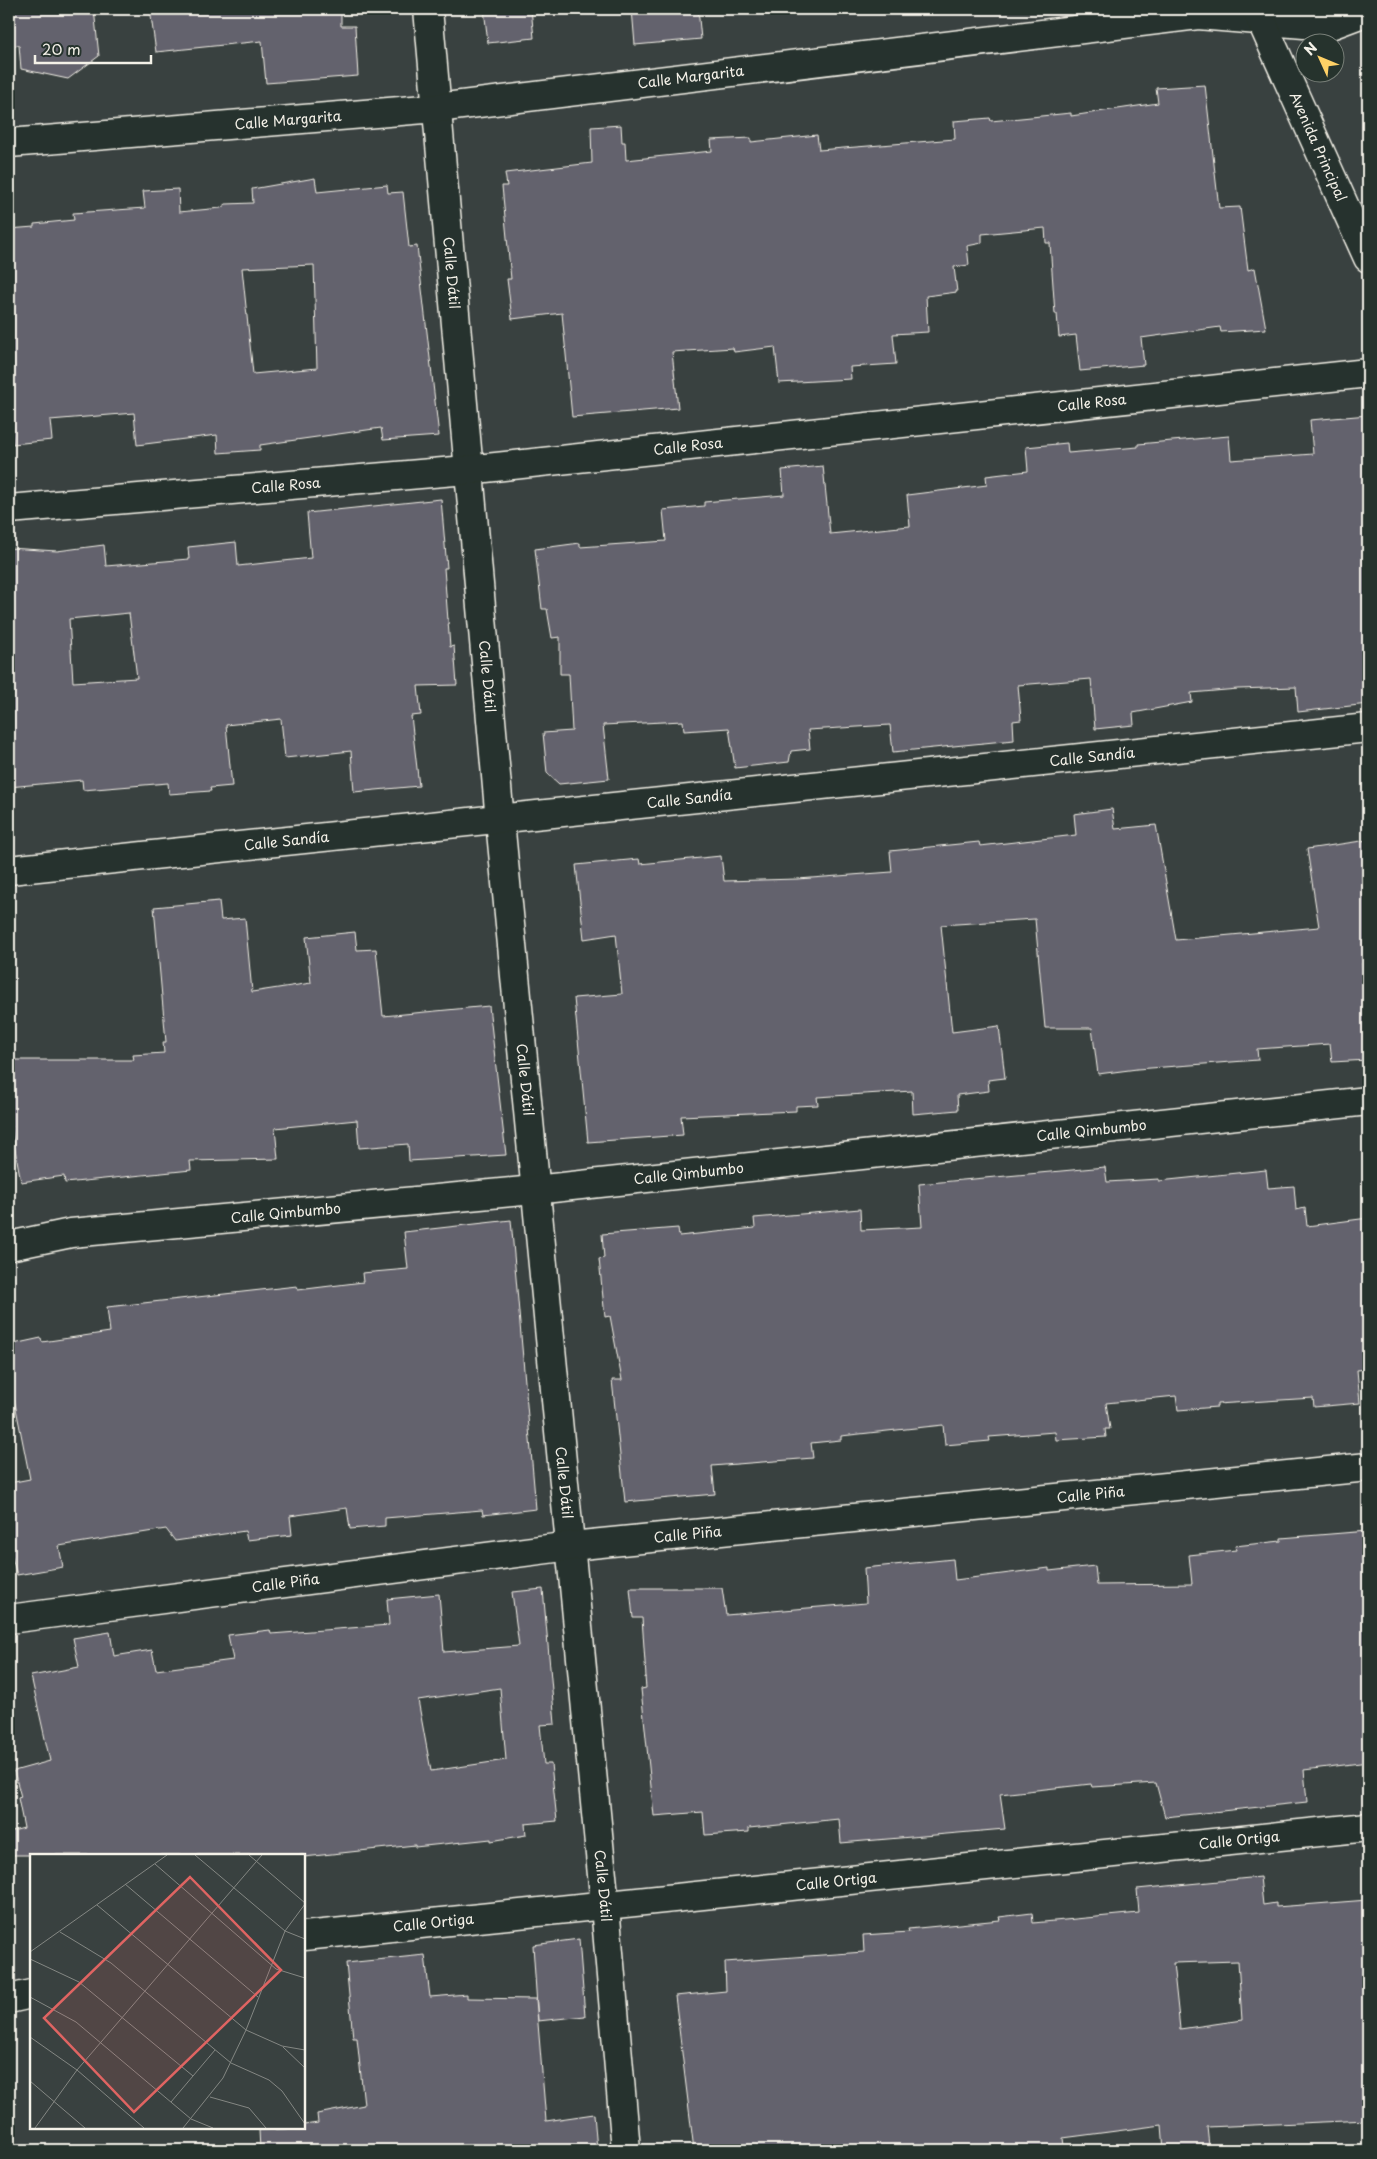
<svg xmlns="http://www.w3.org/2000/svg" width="1377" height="2159" font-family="'Playpen Sans',sans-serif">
	<rect width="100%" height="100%" fill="#394140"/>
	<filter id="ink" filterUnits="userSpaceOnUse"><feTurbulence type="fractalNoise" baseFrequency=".02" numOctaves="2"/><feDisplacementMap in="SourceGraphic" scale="10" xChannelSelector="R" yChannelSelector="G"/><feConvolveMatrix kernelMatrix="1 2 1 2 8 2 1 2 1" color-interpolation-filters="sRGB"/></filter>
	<g filter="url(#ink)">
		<!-- building -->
		<g fill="#64626d" stroke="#f4f1e8" fill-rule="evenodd">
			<path d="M9,9H94L99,56L68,79L21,69L19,45L9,46Z"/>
			<path d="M150,9H341V26H355L358,76L266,83L262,41L156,52Z"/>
			<path d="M484,9H531L534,38L488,43Z"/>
			<path d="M632,9H698L701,39L635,45Z"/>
			<path d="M1205,85L1219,208L1240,207L1248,270L1255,268L1266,329L1221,332L1220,327L1141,338L1144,365L1080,371L1076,335L1059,337L1057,314H1055L1050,243H1046L1045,228L982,234V243L967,246L969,265L954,267L957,292L926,296L928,332L893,334L896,364L850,367L851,379L779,383L775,347L734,352L733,348L672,352L678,408L572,417L562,313L512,319L507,279H511L502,186H507L505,173L592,163L591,127L621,125L622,142H625L626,160L712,151L711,140L751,138V142L817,135L819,150L955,139L954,121L990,118L991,121L1071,113V116L1158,103L1156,88Z"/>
			<path d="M315,178L317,192L387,185L388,193L403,192L409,247L417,246L439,436L383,440L381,428L260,445V450L218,453L217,435L137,445L134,413L50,420L52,440L13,444L9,414V229L34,227V224L74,220L73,213L145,208L143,191L178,189L179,212L221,208L226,204L253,203L252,189ZM314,265L317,368L253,374L242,268Z"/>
			<path d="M1368,415V704L1298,712L1296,687L1238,689L1191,693L1192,702L1133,713L1134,725L1095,729L1091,679L1018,685L1021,720L1013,721L1014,740L893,752L890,725L808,730L810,749L791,751L789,762L735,768L729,728L684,731L683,721L603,725L609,779L559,784L547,773L543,733L572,731L569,674H560V637L552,638L547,609H542L535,549L580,543V547L666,541L663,510L704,506V502L784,495L782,470L823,466L830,534L910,526L907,495L987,485L986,476L1028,471L1026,447L1067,443L1068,453L1138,447V444L1229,436L1231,460L1313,454L1310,420Z"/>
			<path d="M441,499L447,568H444L450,647L454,646L457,685L418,686L421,715L411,716L419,786L354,792L351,751L285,758L281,719L226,725L232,786L210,788L211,791L169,794L168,783L83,790L82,780L9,787V548L57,551L104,545L106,566L189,559L188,547L236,542L238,566L311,558L307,513ZM129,613L137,678L73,682L69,619Z"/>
			<path d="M1112,809L1115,829L1156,825L1176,940L1319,927L1307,849L1368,840V963H1362L1368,1032V1060L1332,1062L1330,1044L1257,1049L1258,1060L1137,1069L1098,1074L1092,1028H1045L1035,919L941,925L952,1032L999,1026L1005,1078L988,1080L989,1091L957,1095L958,1110L913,1114L912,1091L817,1097L818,1105L796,1106V1111L681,1116L683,1135L588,1142L574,998L622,994L616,934L584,939L576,865L639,859L640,864L721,856L724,881L798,879L892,872L890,851L979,842L980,846L1076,835L1074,814Z"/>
			<path d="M219,901L221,920L245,918L252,992L311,983L306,937L355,932L357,950L376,949L383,1016L489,1006L506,1155L409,1161L408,1144L359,1148L357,1120L275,1128L278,1159L190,1161L191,1170L65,1183L64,1176L21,1182L9,1116V1060H134L133,1055L164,1053L163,1042H166L154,907Z"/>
			<path d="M1105,1167L1107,1182L1159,1179V1181L1266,1170L1268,1188L1294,1186L1296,1210L1305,1208L1307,1226L1368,1218V1369L1357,1370L1360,1403L1314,1407L1313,1398L1217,1404V1407L1178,1410L1176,1396L1106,1403L1110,1429H1105L1106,1437L1056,1440L1055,1432L989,1437L990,1441L945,1445L943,1425L841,1436V1440L811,1443L813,1458L712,1466L715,1494L625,1502L612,1380H622L610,1316L605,1317L599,1259L604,1258L602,1234L678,1228L679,1236L755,1228L754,1218L860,1209L861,1230L922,1227L919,1184Z"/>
			<path d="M511,1220L536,1509L483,1515L482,1510L385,1518V1526L350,1529L347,1508L290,1516L292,1535L247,1540L245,1531L175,1541L166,1529L59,1546L63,1567L17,1575L9,1547V1483L30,1479L9,1373V1345L41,1338L42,1342L110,1332L107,1307L297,1286L298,1290L363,1282L362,1273L408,1269L404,1232Z"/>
			<path d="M1368,1531V1762L1304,1770L1307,1802L1165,1817L1156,1783L1092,1787L1091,1784L1000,1794L1005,1829L841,1843L839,1819L749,1828V1832L705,1835L703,1812L654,1816L641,1689L646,1688L645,1677H646L642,1618H633L630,1588H722L726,1615L866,1603L864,1568L953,1559L955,1580L1049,1568V1571L1095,1566L1097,1585L1192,1584L1189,1555L1236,1550L1235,1546L1281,1541V1538Z"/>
			<path d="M543,1589L555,1724L540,1725L544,1764H551L557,1821L525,1824L526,1835L491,1841V1839L415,1847V1845L304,1857V1855H9V1832L24,1828L18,1798L21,1797L14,1771L50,1761L31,1676L79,1667L73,1638L110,1632L114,1656L152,1650L156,1670L233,1660L228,1635L270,1630L271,1634L389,1625L387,1599L439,1594L444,1652L519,1646L512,1592ZM500,1688L506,1760L431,1771L418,1700Z"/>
			<path d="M1260,1877L1263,1905L1276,1903V1907L1368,1900V2120L1207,2127L1209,2146L1187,2150H1164L1162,2125L1063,2138L1064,2146L1012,2150H694L675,1996L726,1991L725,1962L864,1952L863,1935L909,1932L908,1929L1000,1920L999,1917L1032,1913L1033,1923L1139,1913L1137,1889ZM1238,1961L1242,2020L1180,2029L1173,1963Z"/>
			<path d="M579,1939L585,2016L538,2021L533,1945Z"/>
			<path d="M425,1955L430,1997L467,1994V1998L536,1999L546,2121L594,2114L597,2150H555V2148L498,2150H260L259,2130L304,2128V2125L318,2123L317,2114L364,2105L357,2038H353L346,1963Z"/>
		</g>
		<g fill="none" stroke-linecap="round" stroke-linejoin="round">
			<defs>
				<g id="street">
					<path id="s1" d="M428,9L500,821L605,1906L626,2150"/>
					<path id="s2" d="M9,143L437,108L1198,15L1328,26L1368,11"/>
					<path id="s3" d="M9,509L467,470L1368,373"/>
					<path id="s4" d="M9,870L1368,728"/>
					<path id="s5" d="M9,1246L71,1233L534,1190L1368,1101"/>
					<path id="s6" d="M9,1619L571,1546L1368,1467"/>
					<path id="s7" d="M304,1936L1368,1827"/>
					<path d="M9,1999L31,1994"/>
				</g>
				<g id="secondary">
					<path id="s8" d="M1256,9L1368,258"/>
				</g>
			</defs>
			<!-- street casing -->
			<use href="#street" stroke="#f4f1e8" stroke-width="31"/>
			<!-- secondary casing -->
			<use href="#secondary" stroke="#f4f1e8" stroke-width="31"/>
			<!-- street -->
			<use href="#street" stroke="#26332d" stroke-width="28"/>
			<!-- secondary -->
			<use href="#secondary" stroke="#26332d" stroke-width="28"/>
		</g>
	</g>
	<g text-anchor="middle" stroke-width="4.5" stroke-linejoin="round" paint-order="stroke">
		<!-- street labels -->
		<g font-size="14" fill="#f4f1e8" stroke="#26332d">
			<text dy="5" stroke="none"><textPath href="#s2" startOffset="685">Calle Margarita</textPath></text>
			<text dy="5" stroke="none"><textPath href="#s2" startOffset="280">Calle Margarita</textPath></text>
			<text dy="5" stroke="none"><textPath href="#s8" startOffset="151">Avenida Principal</textPath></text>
			<text dy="5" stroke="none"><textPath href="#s1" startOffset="265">Calle Dátil</textPath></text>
			<text dy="5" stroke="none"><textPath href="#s3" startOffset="1088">Calle Rosa</textPath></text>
			<text dy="5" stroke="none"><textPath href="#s3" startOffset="682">Calle Rosa</textPath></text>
			<text dy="5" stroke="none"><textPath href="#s3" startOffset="278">Calle Rosa</textPath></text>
			<text dy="5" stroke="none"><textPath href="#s1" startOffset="670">Calle Dátil</textPath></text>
			<text dy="5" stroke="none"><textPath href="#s4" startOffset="1089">Calle Sandía</textPath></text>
			<text dy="5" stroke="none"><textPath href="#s4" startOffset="684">Calle Sandía</textPath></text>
			<text dy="5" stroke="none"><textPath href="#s4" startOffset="279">Calle Sandía</textPath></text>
			<text dy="5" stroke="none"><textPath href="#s1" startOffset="1075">Calle Dátil</textPath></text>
			<text dy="5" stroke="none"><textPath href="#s5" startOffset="1089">Calle Qimbumbo</textPath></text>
			<text dy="5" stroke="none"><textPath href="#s5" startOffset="684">Calle Qimbumbo</textPath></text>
			<text dy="5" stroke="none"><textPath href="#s5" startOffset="279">Calle Qimbumbo</textPath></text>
			<text dy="5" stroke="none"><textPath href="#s1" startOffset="1480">Calle Dátil</textPath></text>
			<text dy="5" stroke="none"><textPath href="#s6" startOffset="1089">Calle Piña</textPath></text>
			<text dy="5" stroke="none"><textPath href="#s6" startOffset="684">Calle Piña</textPath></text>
			<text dy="5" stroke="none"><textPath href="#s6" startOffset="279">Calle Piña</textPath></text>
			<text dy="5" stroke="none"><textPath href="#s7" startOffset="940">Calle Ortiga</textPath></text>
			<text dy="5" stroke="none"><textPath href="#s7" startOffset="535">Calle Ortiga</textPath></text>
			<text dy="5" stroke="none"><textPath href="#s1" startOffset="1885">Calle Dátil</textPath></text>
			<text dy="5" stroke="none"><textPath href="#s7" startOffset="130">Calle Ortiga</textPath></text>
		</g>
	</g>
	<!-- overview -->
	<g transform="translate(30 1854)">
		<rect width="275" height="275" fill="#394140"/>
		<path fill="none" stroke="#848783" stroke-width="1" d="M165,1L255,77L275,85M219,1L275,49M125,10L246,115L275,124M95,30L228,143M67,51L216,176L252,192L275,196M30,78L81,109L201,209L239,226L252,237L275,270M0,98L137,1M0,105L49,128L163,222M0,143L46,168L161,265L183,274M0,183L47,216L114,274M253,193L275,214M0,227L55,274M180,243L219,254L236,274M141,248L185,196M5,274L47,216L232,1M153,274L193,224L216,176L255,77L275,50"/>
		<path fill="#df6462" fill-opacity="0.15" stroke="#df6462" stroke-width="2.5" d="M160,23L251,116L104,258L14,164Z"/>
		<rect width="275" height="275" fill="none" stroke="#f4f1e8" stroke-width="2.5"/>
	</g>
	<!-- margin -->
	<rect width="1377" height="2159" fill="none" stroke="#26332d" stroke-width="30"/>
	<rect x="15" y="15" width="1347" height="2129" fill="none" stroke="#f4f1e8" stroke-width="2" filter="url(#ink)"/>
	<!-- north arrow -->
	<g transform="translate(1320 58) rotate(314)"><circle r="24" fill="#26332d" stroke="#787f78"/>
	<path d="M0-4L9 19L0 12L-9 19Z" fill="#ffd166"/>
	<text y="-8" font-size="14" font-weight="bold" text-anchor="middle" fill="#f4f1e8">N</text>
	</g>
	<!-- scale -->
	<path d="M35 55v8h116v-8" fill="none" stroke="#f4f1e8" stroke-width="2.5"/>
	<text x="42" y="55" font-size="15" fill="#f4f1e8" stroke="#26332d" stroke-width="4" paint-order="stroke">20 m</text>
</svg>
